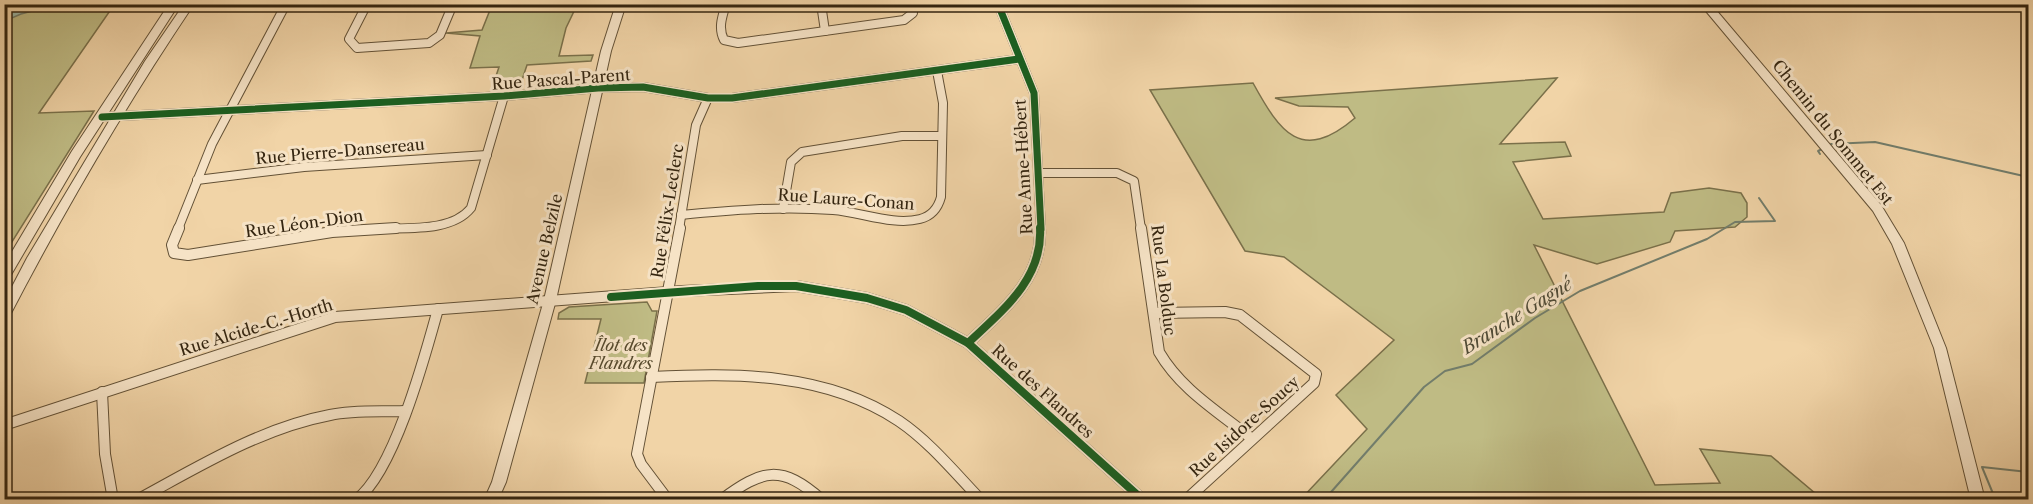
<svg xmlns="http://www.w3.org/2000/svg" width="2033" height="504" font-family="'Libre Caslon Text',serif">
	<rect width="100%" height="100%" fill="#f1d4a7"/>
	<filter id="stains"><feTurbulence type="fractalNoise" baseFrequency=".00333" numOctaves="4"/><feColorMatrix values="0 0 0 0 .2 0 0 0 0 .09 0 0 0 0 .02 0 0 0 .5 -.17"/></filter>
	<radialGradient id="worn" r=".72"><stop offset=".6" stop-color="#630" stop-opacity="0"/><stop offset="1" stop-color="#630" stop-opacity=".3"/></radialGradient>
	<!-- green -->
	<g fill="#bfbb84" stroke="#7a704a" stroke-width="1.5">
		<path d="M5,5H114L39,113L94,111L5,253Z"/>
		<path d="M492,5H577L566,28L559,56L593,55L591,61L527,65L519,89L491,91L499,67L470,68L480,36L446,33L482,30Z"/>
		<path d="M1557,78L1500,144L1565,142L1571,156L1513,162L1543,219L1664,212L1671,193L1709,188L1741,193L1747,203V217L1735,227L1675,231L1670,242L1597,264L1534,245L1655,485L1720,483L1700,449L1771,456L1822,499H1301L1367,429L1336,395L1394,340L1284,257L1245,251L1150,90L1253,83C1280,132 1301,164 1355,118L1348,107L1299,106L1275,98Z"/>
		<path d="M647,302L652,311H657L644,383H585L601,319H558L559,313L569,307Z"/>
	</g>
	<!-- water -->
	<path fill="#9bb8a8" stroke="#727d6b" stroke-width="1.5" d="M4,5L5,4L55,5L21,14L5,21Z"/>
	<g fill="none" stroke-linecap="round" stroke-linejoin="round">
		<!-- stream -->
		<g stroke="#727d6b" stroke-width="2">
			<path d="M1831,144L1875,142L2028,177"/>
			<path d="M1820,154L1818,151L1822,149"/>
			<path d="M1987,497L1994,496L1982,467L2028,472"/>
			<path d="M1324,500L1424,387L1445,371L1472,364L1535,318L1580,291L1707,239L1735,222L1775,221L1759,198"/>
		</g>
		<defs>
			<g id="minor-far1">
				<path d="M367,4L349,39L357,48L429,43L440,35L453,4"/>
				<path d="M726,4C722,17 718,28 724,40L738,43L904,20L913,13L912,4"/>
				<path d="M821,4L825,31"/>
				<path d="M998,4L1034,93L1041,229"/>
				<path d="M102,117L504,96L598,88L643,87L708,98H732L1019,59"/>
				<path d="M1040,173H1117L1134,181L1141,229"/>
				<path d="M197,180L304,167L487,155"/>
				<path d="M783,209L791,162L802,152L902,136H942"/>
				<path d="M681,215C731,210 783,206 833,210C861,212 893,226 920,219C932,216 938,208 941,197L943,103L937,71"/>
				<path d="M178,229L212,144L286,4"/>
				<path d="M374,229C405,227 451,233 471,208L504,96"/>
				<path d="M679,229L696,125L708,98"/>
			</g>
			<g id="minor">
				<path d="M179,228L172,245L174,253L188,255L332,232L396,228"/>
				<path d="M1141,228L1159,352C1181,390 1219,412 1252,439"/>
				<path d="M1155,313L1225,312L1240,315L1316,374L1314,383L1186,500"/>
				<path d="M968,343C1002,311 1043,279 1040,228"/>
				<path d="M651,377C736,373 825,372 899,421C930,442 955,473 981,500"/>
				<path d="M102,392L105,454L113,500"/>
				<path d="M4,425L335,317L682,291L796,286L867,298L906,310L968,343L1143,500"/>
				<path d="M137,500C198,467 261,428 330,415C354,410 380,412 404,411"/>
				<path d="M356,500C394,472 425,356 438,309"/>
				<path d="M668,500L641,464L637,454L680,228"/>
				<path d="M721,500C763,469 781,464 822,500"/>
			</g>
			<g id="tertiary">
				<path d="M169,4H179L80,157L8,280L4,282V265L72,151Z"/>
				<path d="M184,4H194C126,105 64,211 8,319L4,320V302L27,258L145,61Z"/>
				<path d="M616,4H626L611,51L556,300L506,482L498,500H484L492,482L544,300L601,51Z"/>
				<path d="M1700,4H1711L1881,205L1904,243L1946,348L1985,500H1971L1934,348L1892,244L1873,211Z"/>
			</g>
		</defs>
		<!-- minor-far1 casing -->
		<use href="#minor-far1" stroke="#635136" stroke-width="10"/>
		<!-- minor casing -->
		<use href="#minor" stroke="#635136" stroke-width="12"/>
		<!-- tertiary casing -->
		<use href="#tertiary" stroke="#635136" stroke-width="2"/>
		<!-- minor-far1 -->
		<use href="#minor-far1" stroke="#f6e3c6" stroke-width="8"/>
		<!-- minor -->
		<use href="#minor" stroke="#f6e3c6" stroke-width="10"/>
		<!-- tertiary -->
		<use href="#tertiary" fill="#f6e3c6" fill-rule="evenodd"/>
		<defs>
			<g id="cycleway-far1">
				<path d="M998,4L1034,93L1041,229"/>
				<path d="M102,117L504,96L598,88L643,87L708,98H732L1019,59"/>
			</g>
			<g id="cycleway">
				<path d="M611,297L758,286H796L867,298L906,310L968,343L1143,500"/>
				<path d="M968,343C1002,311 1043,279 1040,228"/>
			</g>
		</defs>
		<!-- cycleway-far1 casing -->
		<use href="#cycleway-far1" stroke="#f6e3c6" stroke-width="10"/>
		<!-- cycleway casing -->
		<use href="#cycleway" stroke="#f6e3c6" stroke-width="12"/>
		<!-- cycleway-far1 -->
		<use href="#cycleway-far1" stroke="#1b5e20" stroke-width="7"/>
		<!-- cycleway -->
		<use href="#cycleway" stroke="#1b5e20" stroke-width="8"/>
	</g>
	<g text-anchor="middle" stroke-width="6" stroke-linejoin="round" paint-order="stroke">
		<!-- street labels -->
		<g font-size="16" fill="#342510" stroke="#f6e3c6">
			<text transform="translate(561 79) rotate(-4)" y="6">Rue Pascal-Parent</text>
			<text transform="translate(1833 132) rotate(51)" y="6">Chemin du Sommet Est</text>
			<text transform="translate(340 151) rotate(-5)" y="6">Rue Pierre-Dansereau</text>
			<text transform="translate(1023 167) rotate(-93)" y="6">Rue Anne-Hébert</text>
			<text transform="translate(846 199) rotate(4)" y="6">Rue Laure-Conan</text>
			<text transform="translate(667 211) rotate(-81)" y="6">Rue Félix-Leclerc</text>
			<text transform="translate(304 223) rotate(-8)" y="6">Rue Léon-Dion</text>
			<text transform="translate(544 249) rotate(-77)" y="6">Avenue Belzile</text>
			<text transform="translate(1164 280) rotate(83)" y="6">Rue La Bolduc</text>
			<text transform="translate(256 327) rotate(-17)" y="6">Rue Alcide-C.-Horth</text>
			<text transform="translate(1043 391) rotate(42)" y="6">Rue des Flandres</text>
			<text transform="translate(1244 426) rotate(-42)" y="6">Rue Isidore-Soucy</text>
		</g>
		<!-- park labels -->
		<g font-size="16" font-style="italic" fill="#574a2d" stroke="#f6e3c6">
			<text x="621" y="351">Îlot des<tspan x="621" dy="18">Flandres</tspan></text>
		</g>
		<!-- water labels -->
		<g font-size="18" font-style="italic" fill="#4e4a36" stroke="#f6e3c6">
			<text transform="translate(1517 316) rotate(-32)" y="6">Branche Gagné</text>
		</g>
	</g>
	<!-- margin -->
	<rect width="2033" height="504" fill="none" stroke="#f1d4a7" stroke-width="24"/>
	<rect x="6" y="6" width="2021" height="492" fill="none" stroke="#342510" stroke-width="3"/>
	<rect x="12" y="12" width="2009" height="480" fill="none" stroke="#342510" stroke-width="1.5"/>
	<rect width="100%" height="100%" filter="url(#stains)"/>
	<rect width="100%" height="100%" fill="url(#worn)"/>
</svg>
